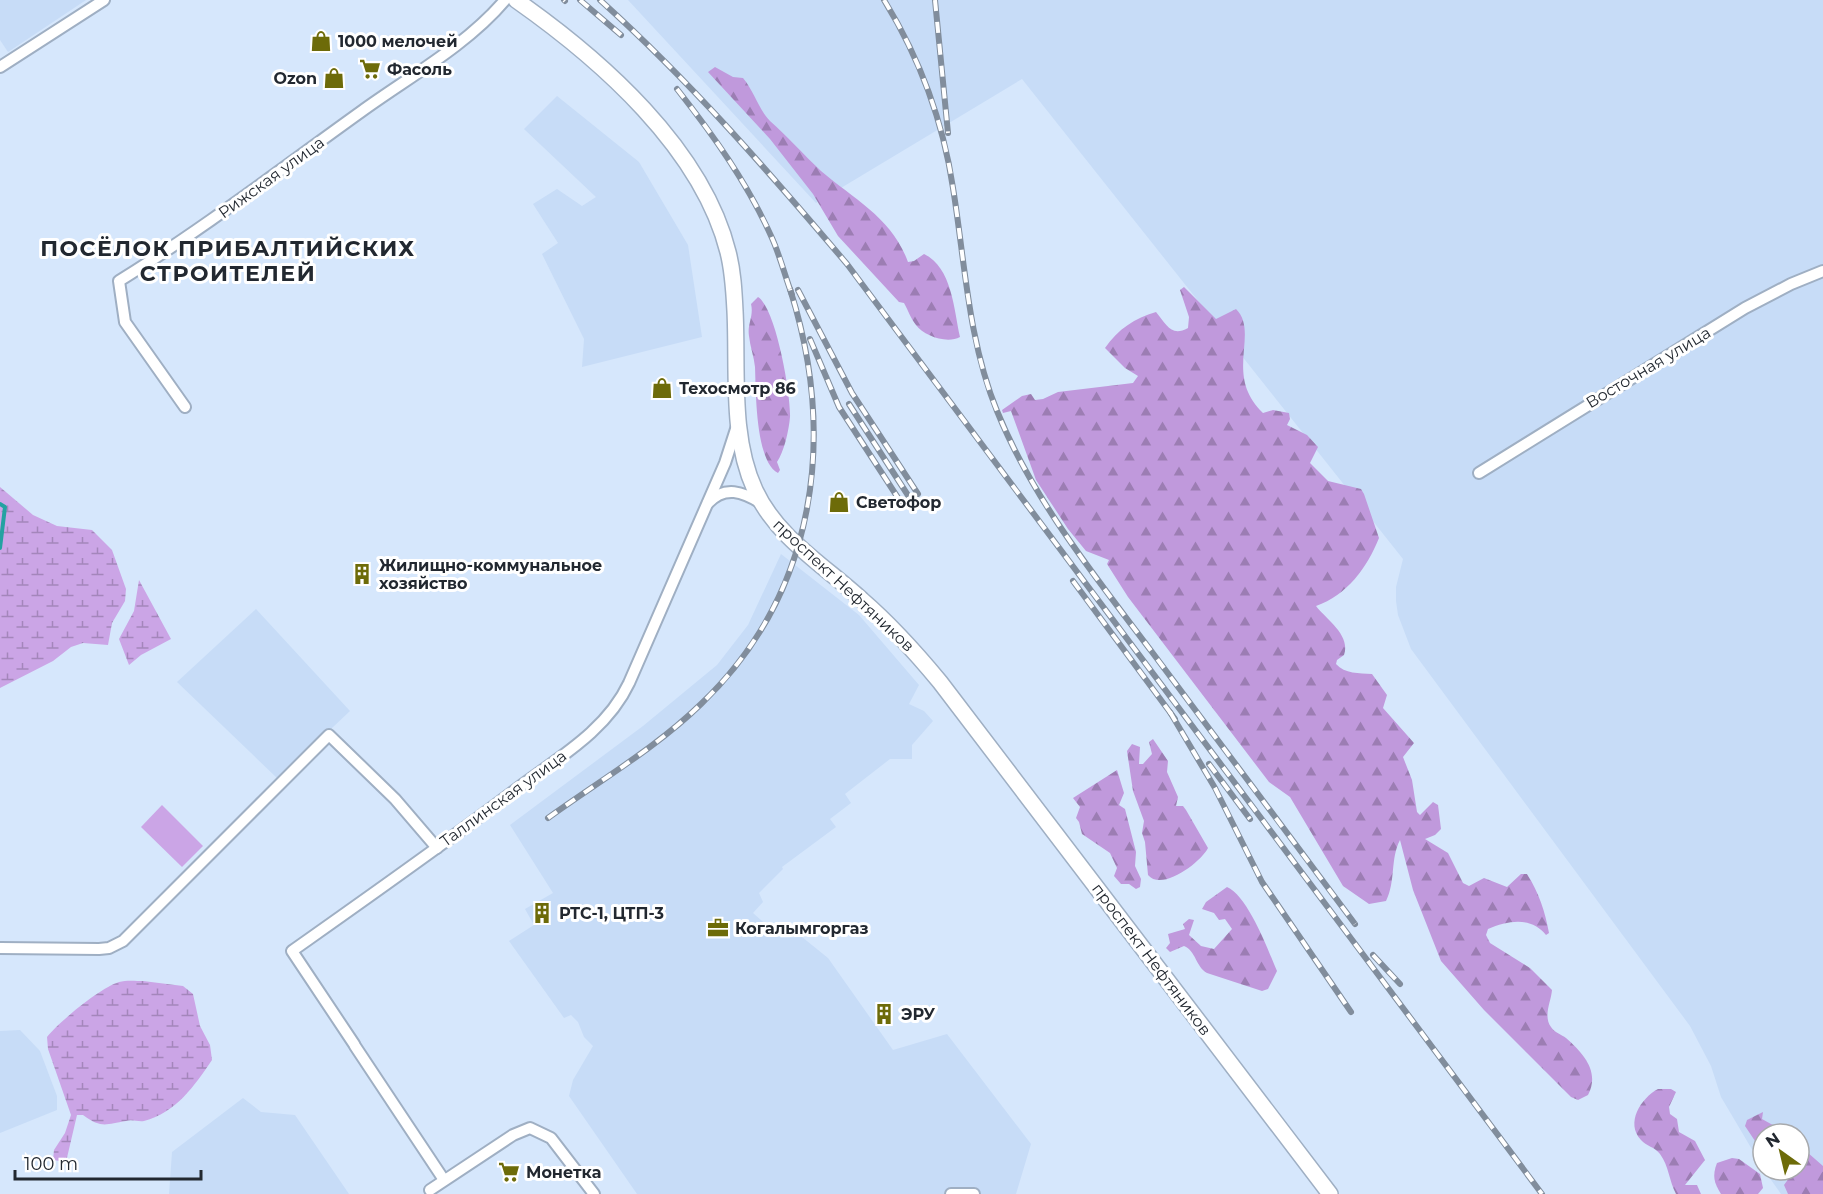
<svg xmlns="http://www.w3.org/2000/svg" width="1823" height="1194" font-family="Montserrat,sans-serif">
	<defs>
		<pattern id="forest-firs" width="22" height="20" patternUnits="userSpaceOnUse" patternTransform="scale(1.5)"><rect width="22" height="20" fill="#c099dc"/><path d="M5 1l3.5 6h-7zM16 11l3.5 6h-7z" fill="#9c7db3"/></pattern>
		<pattern id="wetland-marsh" width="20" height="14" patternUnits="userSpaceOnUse" patternTransform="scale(1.5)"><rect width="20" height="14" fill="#cba5e6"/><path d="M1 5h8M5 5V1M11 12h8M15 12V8" fill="none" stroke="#a486bb"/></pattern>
	</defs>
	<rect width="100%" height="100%" fill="#d6e7fc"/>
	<!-- built -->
	<g fill="#c7dcf7">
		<path d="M0,0H86L8,52L0,40Z"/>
		<path d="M628,0H1823V1194H1781L1764,1170H1799V1134H1763V1168L1721,1097L1711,1066L1690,1026L1411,649L1398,615L1396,601V587L1403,559L1022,79L816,203Z"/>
		<path d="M557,96L639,162L688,245L702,337L582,367L584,339L542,254L558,243L533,204L557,189L582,206L596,197L524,129Z"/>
		<path d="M781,554L859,615L919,685L909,704L924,711L933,721L912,745V759H890L845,794L851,803L830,819L836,827L782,867L783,869L759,893L763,902L753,913L781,938L802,937L828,958L893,1050L947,1034L1031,1144L1016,1194H637L569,1096L573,1080L593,1046L584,1037L578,1022L571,1015L564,1018L509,941L534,925L525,909L553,893L510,825L643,726L717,665L748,625Z"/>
		<path d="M256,609L350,711L278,779L177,682Z"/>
		<path d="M20,1030L40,1051L57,1096V1110L0,1133V1031Z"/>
		<path d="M243,1098L261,1112L295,1115L349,1194H169L172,1152Z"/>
	</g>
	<!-- green -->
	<path fill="#cba5e6" d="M162,805L203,846L182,867L141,827Z"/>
	<!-- forest -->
	<g fill="url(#forest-firs)">
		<path d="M715,67L733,77L743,78C754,91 759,110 770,121C786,135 804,155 821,171C855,200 892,218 908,262L914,261L924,254C952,267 954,310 960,337C947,344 924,336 916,325C911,319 908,310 904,303L899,302L838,236L813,194L770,139L708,72Z"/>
		<path d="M1184,287L1216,319L1236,309C1260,333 1223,375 1263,413L1273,410L1289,413L1290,419L1287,425L1307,435L1318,447L1310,463L1328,481L1361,489L1364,494L1379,538C1367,568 1347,595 1316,606C1326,619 1351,635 1344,655L1337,660L1336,664C1345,674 1359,673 1372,674L1387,695L1383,708L1414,743L1403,757L1412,780L1417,812L1420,815L1433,802L1438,805L1441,829L1435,835L1425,839L1448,853L1463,883L1469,886L1484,878L1507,887L1521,874H1527C1539,893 1545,911 1549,933L1546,935C1532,917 1509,920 1488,929L1486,935L1490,943L1530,968L1552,990C1551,1002 1543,1016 1551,1027C1554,1032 1562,1035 1566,1038C1584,1054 1600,1072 1588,1095L1578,1100L1571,1097L1484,1010L1441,961L1413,890L1400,840C1390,859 1396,881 1386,901L1369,904L1343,886L1290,797L1269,782L1128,597L1107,564L1109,560L1086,551L1068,529L1036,480L1011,411L1003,413L1002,410L1022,396L1031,394L1035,400L1043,399L1058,392L1133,383L1138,376L1125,368L1105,348C1118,329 1135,318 1156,312C1167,325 1171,337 1188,328L1189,317L1180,290Z"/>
		<path d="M758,297C776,308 791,395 790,417C789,430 784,452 777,462L780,470L778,473C755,461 756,390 755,367C754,357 750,346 749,336C747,324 754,316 751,304Z"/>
		<path d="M1153,739L1168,761L1167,772L1178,797L1176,806H1183L1186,810L1208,848C1201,862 1162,892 1148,875L1145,842L1142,833L1144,821L1133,791L1127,751L1132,744L1140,747L1139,764H1143L1152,754L1149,742Z"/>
		<path d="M1117,770L1124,793L1119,805L1125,809L1136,852L1135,866L1141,879L1140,887L1136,889L1129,884H1121L1114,876L1117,868L1110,853L1082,834L1079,822L1076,818L1080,807L1073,798Z"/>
		<path d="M1227,887C1248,896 1268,950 1277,971L1268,989L1262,991L1207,973C1196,967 1196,951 1184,946L1170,952L1166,948L1170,943L1168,934L1185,929L1183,924L1189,919L1194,920L1189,935L1201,946L1214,949L1232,929L1225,919L1219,920L1214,913L1202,909L1206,902Z"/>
		<path d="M1658,1089H1671L1676,1092L1669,1107L1670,1114L1677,1119L1679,1132L1695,1141L1705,1160L1685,1185H1697L1701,1194H1676C1669,1181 1669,1166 1660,1154C1655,1147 1646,1146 1641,1140C1625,1123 1641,1098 1658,1089Z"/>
		<path d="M1763,1112L1762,1119L1782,1130L1786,1126L1796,1134H1763V1153L1745,1126L1747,1120Z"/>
		<path d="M1799,1145L1823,1166V1194H1788L1784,1185L1789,1178L1777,1174L1776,1170H1799Z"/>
		<path d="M1732,1158L1739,1159L1760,1174L1763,1188L1758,1194H1721C1714,1183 1712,1176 1717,1163Z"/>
	</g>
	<!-- wetland -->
	<g fill="url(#wetland-marsh)">
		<path d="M0,487L33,515L57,526L92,530L112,550L126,589L125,601L112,623L108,645L83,643L71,647L53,661L0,688Z"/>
		<path d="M139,580L171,639L141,655L129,665L119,639L134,611Z"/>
		<path d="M143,981L183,986L193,994L200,1026L210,1045L212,1060C195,1085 176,1113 144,1121C138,1122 132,1119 126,1121C106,1124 102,1129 83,1115H77L66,1162L53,1160L54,1150L65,1133L71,1115L48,1049L47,1037C60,1021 100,988 119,982C126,980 136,981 143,981Z"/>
	</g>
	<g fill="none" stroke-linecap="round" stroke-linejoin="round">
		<!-- stream -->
		<path stroke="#23a2a2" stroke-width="4" d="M0,504L5,507L0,548"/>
		<defs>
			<g id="street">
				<path d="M0,67L104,0"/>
				<path d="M185,407L125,322L119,281C203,229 281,169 362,111C409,77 467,45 505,0"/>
				<path d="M1479,473L1745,308L1791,284L1823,271"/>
				<path d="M708,503C725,485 743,492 761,503"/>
				<path d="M0,948L99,949L109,948L123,941L329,735L395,799L437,848"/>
				<path d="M354,1044L292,951C367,898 441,846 514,791C556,759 606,732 629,683L725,463L737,426"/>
				<path d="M355,1046L444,1180"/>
				<path d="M430,1190L513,1135L530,1128L551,1138L594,1194"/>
				<path d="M951,1194H974"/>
			</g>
			<path id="secondary" d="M516,0C600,59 702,148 728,252C733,271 734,291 735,311C738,369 730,436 755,490C777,538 825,566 862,600C891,625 916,653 940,682L1330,1194"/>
		</defs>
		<!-- street casing -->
		<use href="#street" stroke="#9fafc3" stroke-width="14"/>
		<!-- secondary casing -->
		<use href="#secondary" stroke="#9fafc3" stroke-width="18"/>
		<!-- street -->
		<use href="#street" stroke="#fff" stroke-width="10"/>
		<!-- secondary -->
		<use href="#secondary" stroke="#fff" stroke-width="15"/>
		<defs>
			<g id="rail">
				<path d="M564,0L565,1"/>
				<path d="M580,0L621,35"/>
				<path d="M600,0C690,81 769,172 847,264L1542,1194"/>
				<path d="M884,0C919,57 943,121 953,188C965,262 968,340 997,411C1033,500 1095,576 1152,652C1219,742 1287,833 1355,924"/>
				<path d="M935,0L948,133"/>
				<path d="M677,89C714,136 748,184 772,238C780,256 785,276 792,295"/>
				<path d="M798,290L852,393L918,494"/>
				<path d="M810,339L839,407L902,504"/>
				<path d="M849,404L911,500"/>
				<path d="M1073,581L1175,719"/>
				<path d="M1170,712L1215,788L1262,882L1351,1012"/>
				<path d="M1209,764L1250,819"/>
				<path d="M548,818C599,781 656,748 701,704C817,593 837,437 790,289"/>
				<path d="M1373,955L1400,984"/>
			</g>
		</defs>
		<!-- rail casing -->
		<use href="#rail" stroke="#818d9c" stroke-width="6"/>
		<!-- rail -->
		<use href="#rail" stroke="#fff" stroke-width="4" stroke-dasharray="11" stroke-linecap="butt"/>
	</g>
	<!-- icons -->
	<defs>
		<symbol id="shop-bare" viewBox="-9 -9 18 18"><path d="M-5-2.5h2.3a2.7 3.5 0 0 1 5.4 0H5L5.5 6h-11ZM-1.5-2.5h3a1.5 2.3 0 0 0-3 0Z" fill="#6d6b09" stroke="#fff" stroke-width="2.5" paint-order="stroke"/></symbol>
		<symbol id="supermarket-bare" viewBox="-9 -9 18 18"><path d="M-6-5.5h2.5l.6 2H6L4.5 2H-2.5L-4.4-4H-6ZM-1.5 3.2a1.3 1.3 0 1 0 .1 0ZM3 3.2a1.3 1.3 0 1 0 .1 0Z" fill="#6d6b09" stroke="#fff" stroke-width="2.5" paint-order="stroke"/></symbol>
		<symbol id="building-bare" viewBox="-9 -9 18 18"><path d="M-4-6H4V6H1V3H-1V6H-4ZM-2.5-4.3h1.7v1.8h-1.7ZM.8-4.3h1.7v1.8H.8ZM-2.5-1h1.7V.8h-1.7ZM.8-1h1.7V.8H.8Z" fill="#6d6b09" stroke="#fff" stroke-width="2.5" paint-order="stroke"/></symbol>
		<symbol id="office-bare" viewBox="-9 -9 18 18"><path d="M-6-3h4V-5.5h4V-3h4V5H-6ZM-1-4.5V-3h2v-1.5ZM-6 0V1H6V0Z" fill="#6d6b09" stroke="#fff" stroke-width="2.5" paint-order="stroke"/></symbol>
	</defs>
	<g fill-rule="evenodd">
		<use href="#shop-bare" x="306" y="26" width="30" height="30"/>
		<use href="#supermarket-bare" x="355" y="54" width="30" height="30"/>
		<use href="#shop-bare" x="319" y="63" width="30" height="30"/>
		<use href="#shop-bare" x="647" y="373" width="30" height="30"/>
		<use href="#shop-bare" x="824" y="487" width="30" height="30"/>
		<use href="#building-bare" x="347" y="559" width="30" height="30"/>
		<use href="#building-bare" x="527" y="898" width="30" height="30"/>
		<use href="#office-bare" x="703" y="913" width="30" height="30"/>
		<use href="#building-bare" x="869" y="999" width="30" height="30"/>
		<use href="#supermarket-bare" x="494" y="1157" width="30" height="30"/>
	</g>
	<g text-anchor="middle" stroke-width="6" stroke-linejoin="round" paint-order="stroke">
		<!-- poi labels -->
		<g font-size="16" font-weight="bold" fill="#222830" stroke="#fff" text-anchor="start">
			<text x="338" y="47">1000 мелочей</text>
			<text x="387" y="75">Фасоль</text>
			<text x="317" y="84" text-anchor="end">Ozon</text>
			<text x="679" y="394">Техосмотр 86</text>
			<text x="856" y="508">Светофор</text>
			<text x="379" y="571">Жилищно-коммунальное<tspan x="379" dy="18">хозяйство</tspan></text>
			<text x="559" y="919">РТС-1, ЦТП-3</text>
			<text x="735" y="934">Когалымгоргаз</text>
			<text x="901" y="1020">ЭРУ</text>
			<text x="526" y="1178">Монетка</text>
		</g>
		<!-- street labels -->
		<g font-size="16" fill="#222830" stroke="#fff">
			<text transform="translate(271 177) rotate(-36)" y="6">Рижская улица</text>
			<text transform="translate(1648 367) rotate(-31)" y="6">Восточная улица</text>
			<text transform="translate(844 585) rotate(43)" y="6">проспект Нефтяников</text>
			<text transform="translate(503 798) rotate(-36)" y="6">Таллинская улица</text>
			<text transform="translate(1152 959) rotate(53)" y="6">проспект Нефтяников</text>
		</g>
		<!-- district labels -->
		<g font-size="22" font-weight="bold" letter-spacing="1.5" fill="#222830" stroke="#fff">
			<text x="228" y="256">ПОСЁЛОК ПРИБАЛТИЙСКИХ<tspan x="228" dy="25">СТРОИТЕЛЕЙ</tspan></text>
		</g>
	</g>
	<!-- north arrow -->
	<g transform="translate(1781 1152) rotate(326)"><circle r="28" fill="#ffffff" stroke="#a7a9ac" stroke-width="1.5"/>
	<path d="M0-4.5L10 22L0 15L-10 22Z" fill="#6d6b09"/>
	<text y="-9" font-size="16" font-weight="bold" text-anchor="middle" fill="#222830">N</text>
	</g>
	<!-- scale -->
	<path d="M15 1170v9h186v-9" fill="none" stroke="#222830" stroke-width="3"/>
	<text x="24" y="1170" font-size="18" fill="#222830" stroke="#ffffff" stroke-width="4.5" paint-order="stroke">100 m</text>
</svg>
